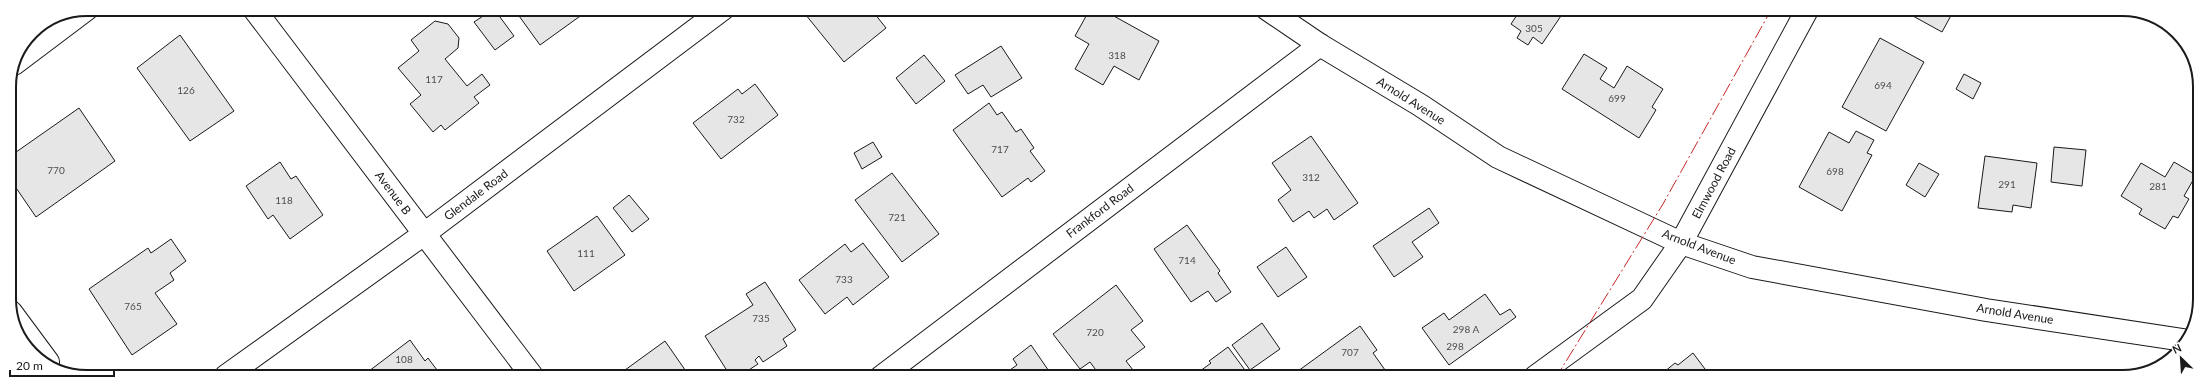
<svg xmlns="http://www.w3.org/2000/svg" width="2209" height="386" font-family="Lato,sans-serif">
	<rect width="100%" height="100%" fill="#fff"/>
	<!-- building -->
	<g fill="#e6e6e6" stroke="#1a1a1a">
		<path d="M494,9L514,36L495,50L474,22Z"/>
		<path d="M514,9H590L540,45Z"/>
		<path d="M801,9H871L886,28L844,62Z"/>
		<path d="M1090,9H1110L1114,11L1112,15L1159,41L1139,80L1114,66L1103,85L1075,69L1089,44L1075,36Z"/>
		<path d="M1521,9L1565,10L1542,44L1533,37L1528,45L1517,38L1521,31L1511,24Z"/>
		<path d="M1700,10H1716L1713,16Z"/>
		<path d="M1902,10H1954L1942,32Z"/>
		<path d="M435,21L448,24L459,38L458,48L445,59L467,86L482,74L490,85L474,97L479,103L445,130L441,125L433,132L410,104L421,95L398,68L419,51L411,40Z"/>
		<path d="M180,35L234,111L190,141L137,68Z"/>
		<path d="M1880,38L1924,62L1886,131L1842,107Z"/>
		<path d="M1001,46L1022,78L991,97L983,85L968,94L955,75Z"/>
		<path d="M1584,54L1607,68L1600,79L1614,88L1627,66L1663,89L1652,107L1656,110L1639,138L1562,89Z"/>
		<path d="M924,55L945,81L916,104L896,78Z"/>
		<path d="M1964,74L1981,83L1973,99L1956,89Z"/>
		<path d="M755,84L778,115L721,159L693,123L738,89L742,94Z"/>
		<path d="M989,103L997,115L1002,112L1016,132L1021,129L1034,148L1030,151L1045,171L1031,182L1028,178L1002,197L953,130Z"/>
		<path d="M79,108L115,161L36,217L10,179L9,157Z"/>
		<path d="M1856,131L1874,140L1867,153L1872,155L1842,211L1799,187L1829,132L1849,143Z"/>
		<path d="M1311,136L1358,203L1334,220L1327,209L1314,218L1309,211L1293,222L1278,200L1291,190L1272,163Z"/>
		<path d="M873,142L882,157L862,169L854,153Z"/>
		<path d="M2054,147L2086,150L2082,186L2051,182Z"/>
		<path d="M1985,156L2037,163L2031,208L2013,205L2012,212L1978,208Z"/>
		<path d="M280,162L291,179L296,176L323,215L290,239L273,215L268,219L246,186Z"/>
		<path d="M2174,162L2196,175L2184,196L2189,199L2178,218L2173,216L2165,229L2139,214L2142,209L2121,196L2141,163L2165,177Z"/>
		<path d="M1919,163L1939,174L1925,197L1906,185Z"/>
		<path d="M892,173L939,234L902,262L855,200Z"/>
		<path d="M629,195L649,219L632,232L613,208Z"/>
		<path d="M1429,208L1439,223L1412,242L1423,257L1394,277L1373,246Z"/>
		<path d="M597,216L625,255L574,291L547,251Z"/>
		<path d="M1187,225L1220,271L1218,273L1231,292L1216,302L1208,291L1191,302L1154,249Z"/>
		<path d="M171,239L186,261L170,273L174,280L155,293L177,324L132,355L89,289L148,248L151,253Z"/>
		<path d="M863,243L889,277L853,305L847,297L825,314L799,280L845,244L851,252Z"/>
		<path d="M1286,247L1307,277L1278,297L1257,267Z"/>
		<path d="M765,282L796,330L783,339L787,346L763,362L759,356L755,360L758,364L738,377H731L705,336L753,305L746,294Z"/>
		<path d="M1116,285L1143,321L1131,330L1145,347L1126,361L1133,370L1124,377H1101L1090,362L1080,369L1053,334Z"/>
		<path d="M1485,294L1500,315L1510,309L1516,317L1449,365L1422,328L1444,313L1449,320Z"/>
		<path d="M1262,323L1280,349L1250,370L1232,345Z"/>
		<path d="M1360,326L1377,350L1373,353L1390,377H1302L1298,371Z"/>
		<path d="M410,340L425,361L428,358L437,370L432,373L435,376H373L369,371Z"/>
		<path d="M665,341L690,377L629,376L625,370Z"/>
		<path d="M1031,345L1053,377H1000L1017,365L1013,359Z"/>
		<path d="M1228,347L1250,377H1192L1211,363L1209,361Z"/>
		<path d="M1693,353L1711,377H1658L1675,363L1678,365Z"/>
	</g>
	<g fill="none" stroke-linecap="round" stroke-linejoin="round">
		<defs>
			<g id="minor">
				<path d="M254,9L532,376"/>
				<path d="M14,64L87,9"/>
				<path d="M11,312L48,362"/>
				<path d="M226,376L424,234L723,9"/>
				<path d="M881,377L1320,45"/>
				<path d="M1535,377L1642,299L1681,243L1807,10"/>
			</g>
			<path id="tertiary" d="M1267,9L1320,45L1420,105L1498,157L1681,243L1752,267L1986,310L2183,340"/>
		</defs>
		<!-- minor casing -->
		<use href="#minor" stroke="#1a1a1a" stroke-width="24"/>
		<!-- tertiary casing -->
		<use href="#tertiary" stroke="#1a1a1a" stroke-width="24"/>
		<!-- minor -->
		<use href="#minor" stroke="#fff" stroke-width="22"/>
		<!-- tertiary -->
		<use href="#tertiary" stroke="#fff" stroke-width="22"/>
		<!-- power -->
		<path stroke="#c62828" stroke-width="1" stroke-dasharray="14 3 2 3" stroke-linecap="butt" d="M1552,377L1560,371L1663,204L1771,10"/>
	</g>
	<g text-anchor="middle" stroke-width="3" stroke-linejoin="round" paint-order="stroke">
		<!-- number labels -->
		<g font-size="10" fill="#4d4d4d">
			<text x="1534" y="32">305</text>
			<text x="1117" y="59">318</text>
			<text x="434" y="83">117</text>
			<text x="1883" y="89">694</text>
			<text x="186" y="94">126</text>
			<text x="1617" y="102">699</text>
			<text x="736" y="123">732</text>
			<text x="1000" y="153">717</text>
			<text x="56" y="174">770</text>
			<text x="1835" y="175">698</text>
			<text x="1311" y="181">312</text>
			<text x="2007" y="188">291</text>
			<text x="2158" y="190">281</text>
			<text x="284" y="204">118</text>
			<text x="897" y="221">721</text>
			<text x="586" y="257">111</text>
			<text x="1187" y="264">714</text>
			<text x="844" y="283">733</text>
			<text x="133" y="310">765</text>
			<text x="761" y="322">735</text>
			<text x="1466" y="333">298 A</text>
			<text x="1095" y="336">720</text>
			<text x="1455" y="350">298</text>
			<text x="1350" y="356">707</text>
			<text x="404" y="363">108</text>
		</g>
		<!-- street labels -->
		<g font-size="12" fill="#1a1a1a" stroke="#fff">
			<text transform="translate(1411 101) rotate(32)" y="4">Arnold Avenue</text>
			<text transform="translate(1714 183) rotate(-62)" y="4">Elmwood Road</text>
			<text transform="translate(393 193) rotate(53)" y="4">Avenue B</text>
			<text transform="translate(476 195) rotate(-37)" y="4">Glendale Road</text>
			<text transform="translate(1100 211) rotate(-37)" y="4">Frankford Road</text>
			<text transform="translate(1699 247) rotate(21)" y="4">Arnold Avenue</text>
			<text transform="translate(2015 314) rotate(9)" y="4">Arnold Avenue</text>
		</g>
	</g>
	<!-- crop -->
	<path d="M0 0H2209V386H0ZM87 16H2122A71 71 0 0 1 2193 87V299A71 71 0 0 1 2122 370H87A71 71 0 0 1 16 299V87A71 71 0 0 1 87 16Z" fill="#fff" fill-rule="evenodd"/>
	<path fill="none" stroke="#1a1a1a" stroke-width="2" d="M87 16H2122A71 71 0 0 1 2193 87V299A71 71 0 0 1 2122 370H87A71 71 0 0 1 16 299V87A71 71 0 0 1 87 16Z"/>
	<!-- north arrow -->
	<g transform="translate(2181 358) rotate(335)" stroke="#ffffff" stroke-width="3" paint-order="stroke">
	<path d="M0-3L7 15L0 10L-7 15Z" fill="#1a1a1a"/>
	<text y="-6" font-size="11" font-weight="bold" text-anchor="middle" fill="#1a1a1a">N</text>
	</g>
	<!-- scale -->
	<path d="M10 370v6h104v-6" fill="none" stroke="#1a1a1a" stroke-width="2"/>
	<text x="16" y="370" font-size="12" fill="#1a1a1a" stroke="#ffffff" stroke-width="3" paint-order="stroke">20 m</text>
</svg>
